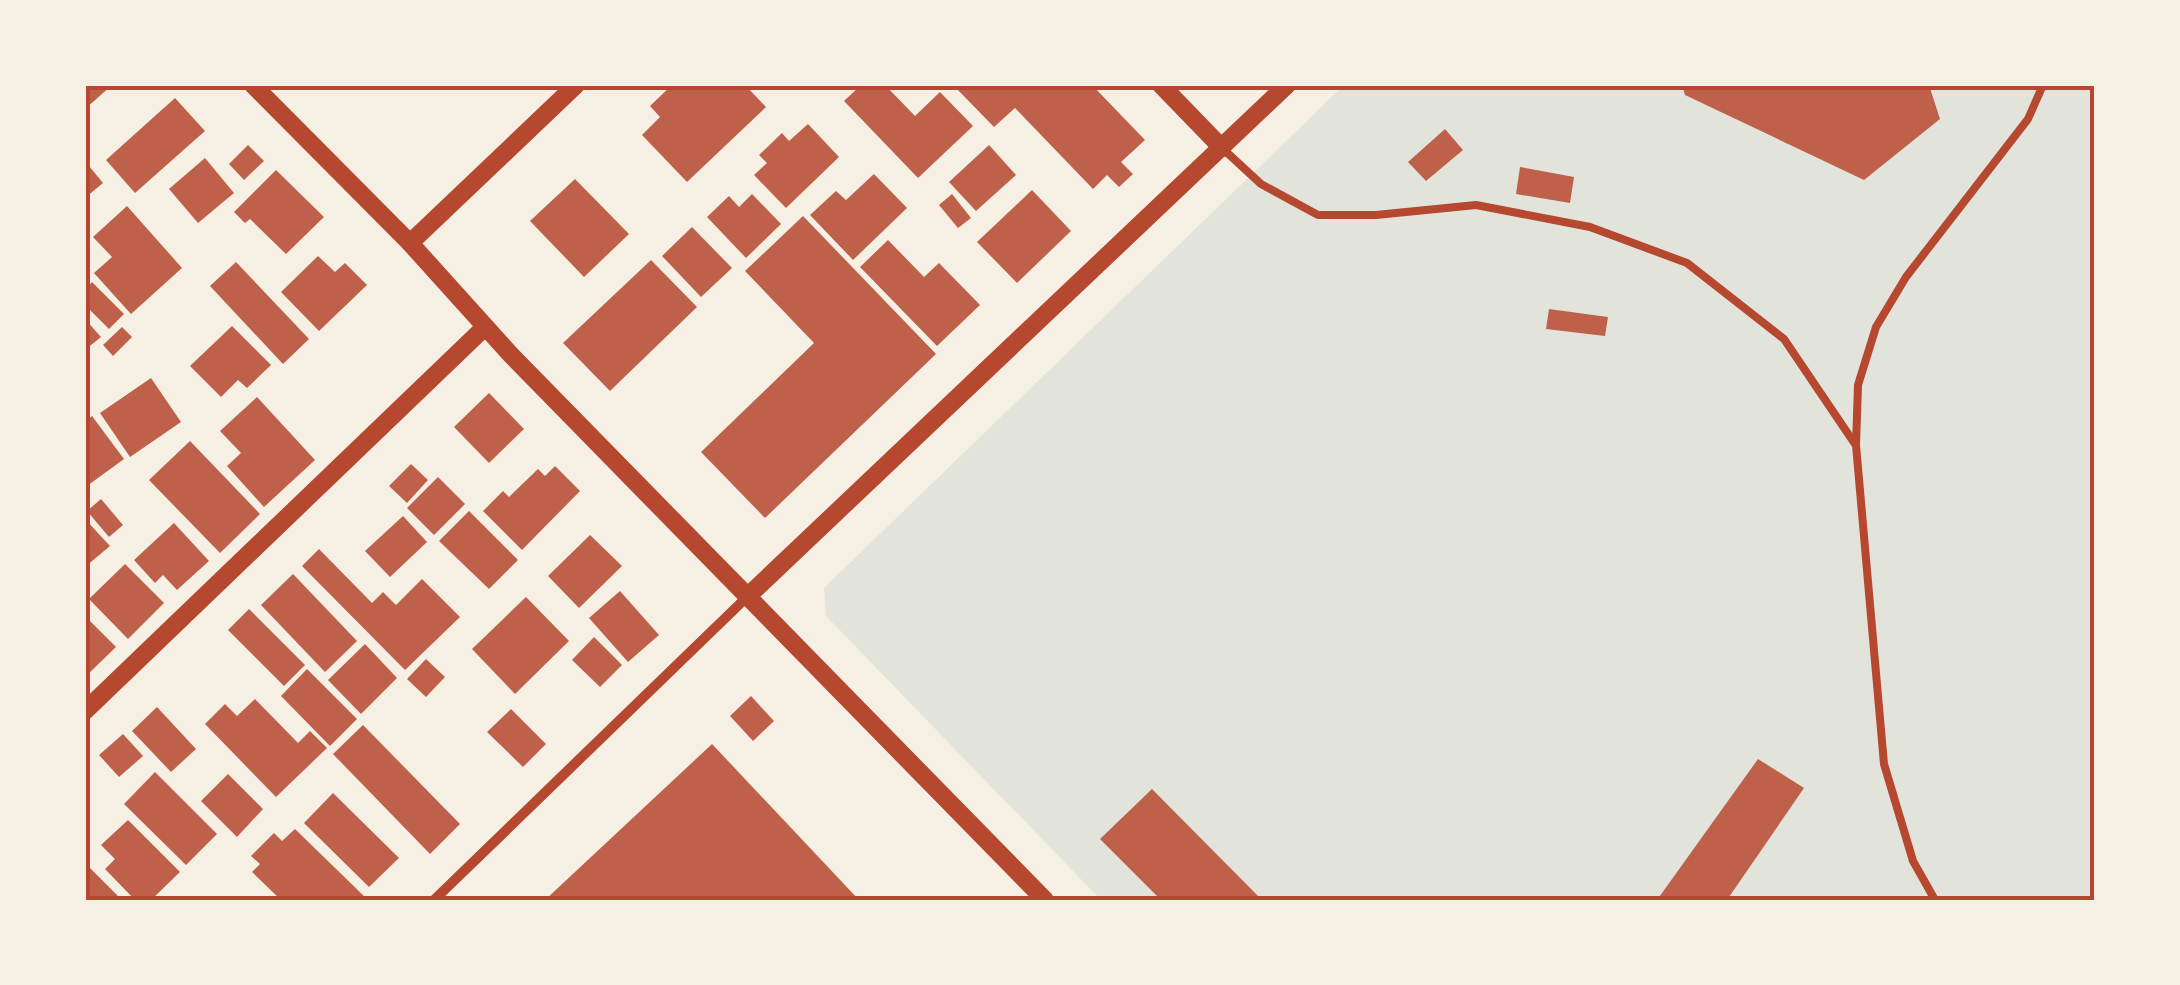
<svg xmlns="http://www.w3.org/2000/svg" width="2180" height="985" font-family="Cabin,sans-serif">
	<rect width="100%" height="100%" fill="#f6efe4"/>
	<!-- green -->
	<path fill="#e2e4dc" d="M1344,85H2095V900H1101L826,616L824,588Z"/>
	<!-- building -->
	<g fill="#bf614a">
		<path d="M85,85H112L85,109Z"/>
		<path d="M672,85H745L766,107L687,182L642,135L660,117L650,106Z"/>
		<path d="M861,85H885L915,116L940,92L973,126L918,178L844,101Z"/>
		<path d="M953,85H1092L1145,140L1121,162L1133,174L1119,187L1107,175L1093,189L1015,108L994,127Z"/>
		<path d="M1682,85H1929L1940,119L1864,180L1685,95Z"/>
		<path d="M175,98L205,131L135,193L106,160Z"/>
		<path d="M808,124L839,157L786,208L754,175L767,163L759,155L782,133L789,141Z"/>
		<path d="M1445,129L1463,150L1426,181L1408,162Z"/>
		<path d="M248,145L264,161L244,180L229,164Z"/>
		<path d="M989,145L1016,175L976,211L949,182Z"/>
		<path d="M205,158L234,193L198,223L169,189Z"/>
		<path d="M85,161L103,183L85,198Z"/>
		<path d="M1520,167L1574,177L1570,203L1516,194Z"/>
		<path d="M276,170L324,217L286,254L250,219L245,223L234,212Z"/>
		<path d="M874,174L907,208L853,260L810,215L836,191L846,200Z"/>
		<path d="M575,179L629,234L584,277L530,221Z"/>
		<path d="M1032,190L1071,231L1017,283L977,242Z"/>
		<path d="M752,194L781,224L746,258L707,217L729,196L739,207Z"/>
		<path d="M952,194L971,218L958,228L939,205Z"/>
		<path d="M127,206L182,268L131,314L94,273L112,257L93,237Z"/>
		<path d="M803,216L936,354L765,518L701,452L814,343L745,271Z"/>
		<path d="M692,227L732,268L701,297L662,256Z"/>
		<path d="M888,240L924,277L939,263L980,305L937,346L860,267Z"/>
		<path d="M318,256L335,272L345,263L367,285L319,331L281,292Z"/>
		<path d="M651,260L697,307L610,391L563,343Z"/>
		<path d="M236,262L309,339L283,364L210,286Z"/>
		<path d="M92,282L124,314L109,329L85,305V290Z"/>
		<path d="M1549,309L1608,317L1605,336L1546,329Z"/>
		<path d="M85,319L101,337L85,350Z"/>
		<path d="M232,326L271,365L247,388L238,380L221,397L190,366Z"/>
		<path d="M122,327L132,337L113,356L103,345Z"/>
		<path d="M151,378L181,422L130,457L100,413Z"/>
		<path d="M489,393L524,429L489,463L454,427Z"/>
		<path d="M257,397L315,460L264,507L227,466L241,453L220,431Z"/>
		<path d="M92,416L124,459L87,486L85,483V421Z"/>
		<path d="M190,441L260,514L220,553L149,480Z"/>
		<path d="M411,464L428,480L407,503L389,486Z"/>
		<path d="M555,466L580,491L522,550L483,511L503,491L509,497L538,469L545,476Z"/>
		<path d="M438,477L465,504L434,535L407,508Z"/>
		<path d="M101,499L123,525L109,537L87,511Z"/>
		<path d="M469,511L518,560L489,589L439,541Z"/>
		<path d="M403,516L427,542L390,577L365,551Z"/>
		<path d="M85,519L110,546L85,567Z"/>
		<path d="M174,523L209,561L177,590L163,575L155,583L134,560Z"/>
		<path d="M590,535L622,566L579,608L548,576Z"/>
		<path d="M319,549L372,603L383,592L396,605L422,579L460,617L405,670L302,566Z"/>
		<path d="M125,564L164,603L128,639L89,599Z"/>
		<path d="M293,574L357,641L325,672L261,605Z"/>
		<path d="M620,591L659,635L628,662L589,618Z"/>
		<path d="M526,597L569,641L515,694L472,649Z"/>
		<path d="M249,609L305,665L284,686L228,630Z"/>
		<path d="M85,616L116,647L85,677Z"/>
		<path d="M594,637L622,665L600,687L572,660Z"/>
		<path d="M365,644L397,678L361,714L328,680Z"/>
		<path d="M426,659L445,677L426,697L407,679Z"/>
		<path d="M307,669L357,719L330,746L281,696Z"/>
		<path d="M751,696L774,721L753,741L730,716Z"/>
		<path d="M255,699L298,743L310,731L327,748L276,797L205,724L225,704L237,716Z"/>
		<path d="M157,707L196,749L171,772L132,731Z"/>
		<path d="M511,709L546,744L523,767L487,732Z"/>
		<path d="M363,725L460,824L430,854L333,754Z"/>
		<path d="M123,734L143,756L119,777L99,755Z"/>
		<path d="M712,744L859,900H545Z"/>
		<path d="M1758,759L1804,788L1727,900H1657Z"/>
		<path d="M155,772L217,834L186,865L124,804Z"/>
		<path d="M228,774L263,809L237,837L201,801Z"/>
		<path d="M1152,789L1262,900H1161L1100,839Z"/>
		<path d="M333,793L399,858L369,887L304,823Z"/>
		<path d="M128,820L180,872L151,900H135L105,869L115,859L101,845Z"/>
		<path d="M295,829L368,900H281L252,872L260,864L251,856L274,833L282,841Z"/>
		<path d="M85,863L122,900H85Z"/>
	</g>
	<g fill="none" stroke-linecap="round" stroke-linejoin="round">
		<!-- service -->
		<g stroke="#b5482f" stroke-width="8">
			<path d="M1222,148L1261,184L1318,215H1376L1476,205L1590,227L1687,263L1784,339L1855,444"/>
			<path d="M1935,900L1913,861L1884,764L1856,445L1858,385L1876,327L1906,277L2028,119L2043,85"/>
		</g>
		<!-- minor -->
		<path stroke="#b5482f" stroke-width="10" d="M434,900L748,596"/>
		<!-- tertiary -->
		<g stroke="#b5482f" stroke-width="18">
			<path d="M253,85L410,243L511,355L1045,900"/>
			<path d="M1161,85L1222,148"/>
			<path d="M410,243L576,85"/>
			<path d="M748,596L1287,85"/>
			<path d="M85,711L485,327"/>
		</g>
	</g>
	<!-- border -->
	<rect width="2180" height="985" fill="none" stroke="#f6efe4" stroke-width="175"/>
	<rect x="88" y="88" width="2004" height="810" fill="none" stroke="#b5482f" stroke-width="4"/>
</svg>
